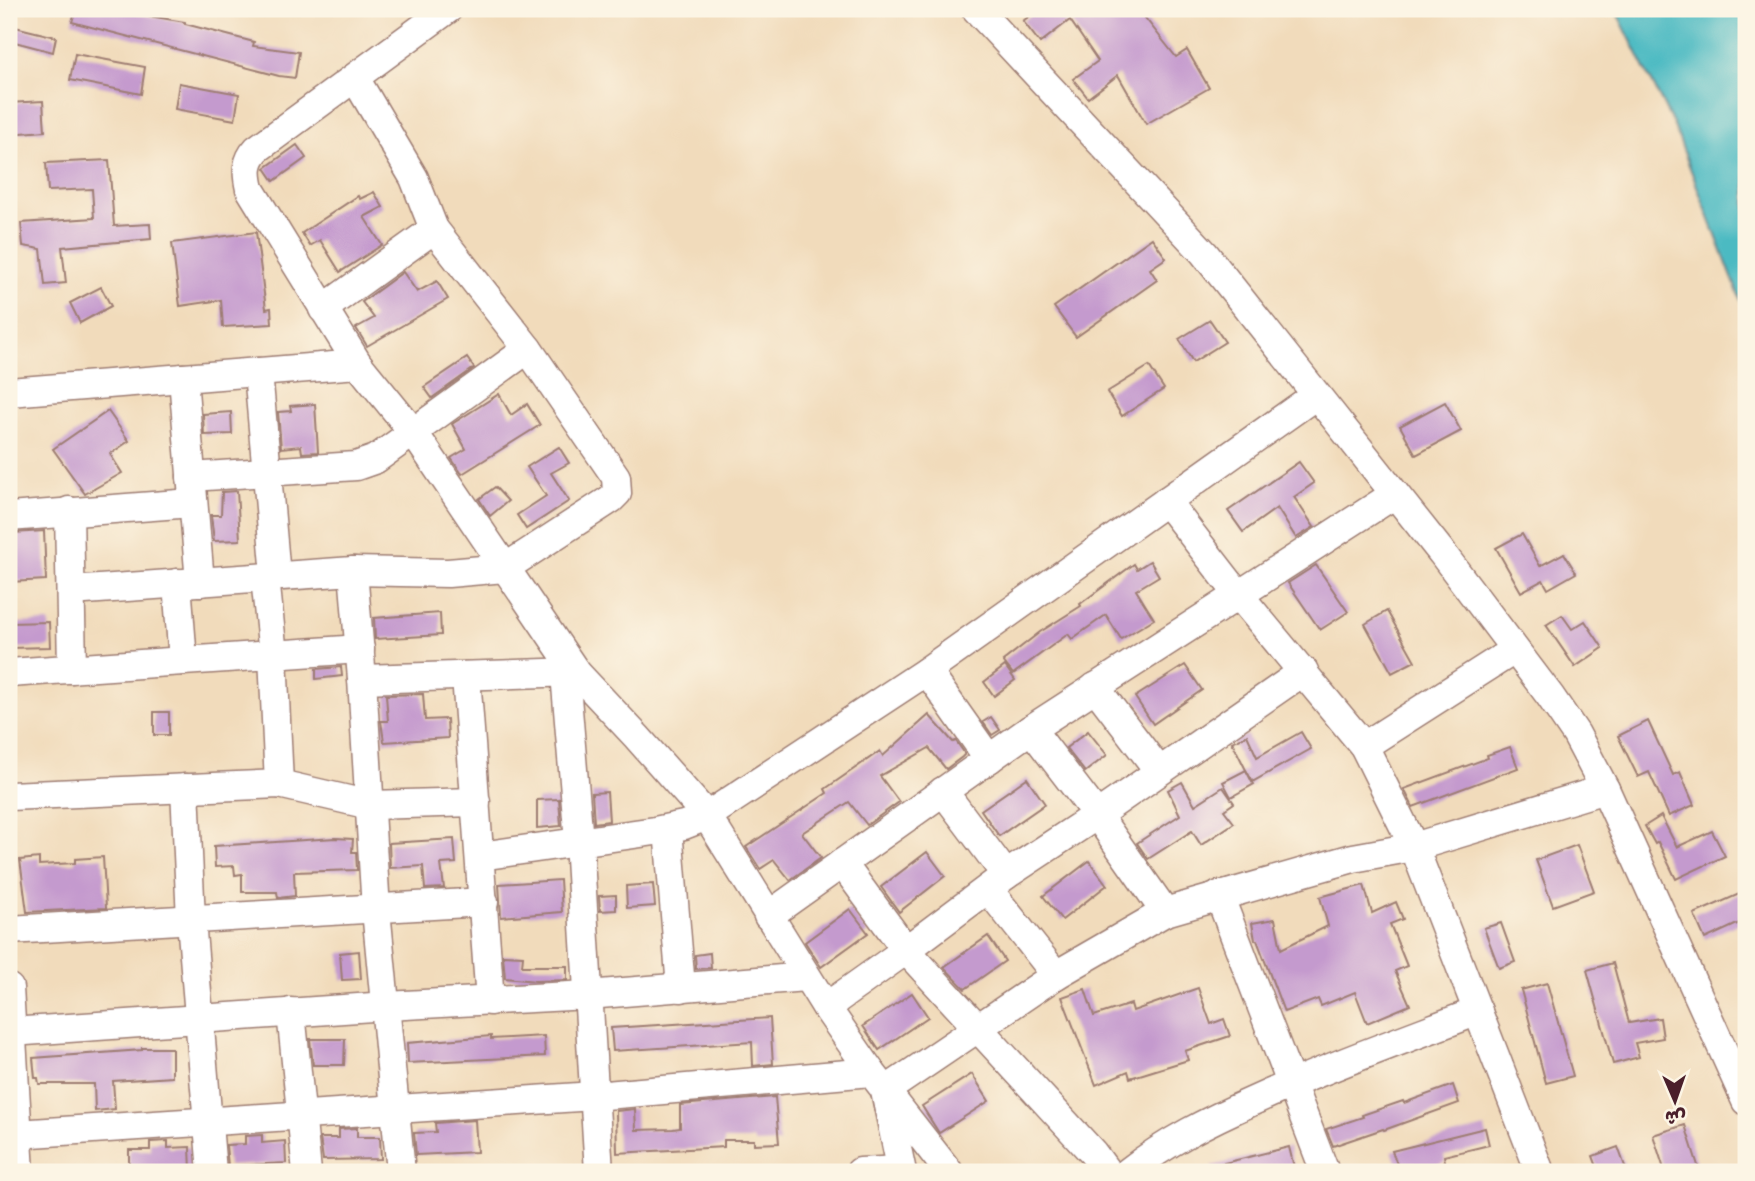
<svg xmlns="http://www.w3.org/2000/svg" width="1755" height="1181" font-family="Sriracha,'Playpen Sans Arabic',sans-serif">
	<rect width="100%" height="100%" fill="#fcf5e5"/>
	<filter id="ink" filterUnits="userSpaceOnUse"><feTurbulence type="fractalNoise" baseFrequency=".0143" numOctaves="2"/><feDisplacementMap in="SourceGraphic" scale="14" xChannelSelector="R" yChannelSelector="G"/><feConvolveMatrix kernelMatrix="1 2 1 2 8 2 1 2 1" color-interpolation-filters="sRGB"/></filter>
	<filter id="wash" filterUnits="userSpaceOnUse"><feTurbulence type="fractalNoise" baseFrequency=".00686" numOctaves="4" result="noise"/><feDisplacementMap in="SourceGraphic" scale="28" xChannelSelector="R" yChannelSelector="G"/><feGaussianBlur stdDeviation="1.57" result="paint"/><feColorMatrix in="noise" values="0 0 0 0 0 0 0 0 0 0 0 0 0 0 0 0 0 1.4 0 .05"/><feComposite in="paint" operator="in"/></filter>
	<g filter="url(#wash)">
		<rect width="100%" height="100%" fill="#f1dbbb"/>
		<!-- water -->
		<path fill="#4bbac2" stroke="#4a6c76" stroke-width="2" d="M1615,9H1746V314L1674,126Z"/>
		<g id="blocks">
			<!-- building -->
			<g fill="#c49ace">
				<path d="M76,9H139L137,14L185,22V24L254,42L253,46L299,52L295,78L279,76L72,22Z"/>
				<path d="M1039,9H1138L1176,57L1187,50L1209,88L1146,124L1118,75L1088,98L1073,79L1098,61L1070,20L1040,43L1023,21Z"/>
				<path d="M15,27L56,37L53,52L11,41Z"/>
				<path d="M75,54L145,67L141,94L70,80Z"/>
				<path d="M179,83L239,94L235,120L175,109Z"/>
				<path d="M43,101L45,131L9,134V103Z"/>
				<path d="M297,145L306,158L274,181L265,168Z"/>
				<path d="M109,160L114,226L150,224L151,239L62,247L66,283L45,285L41,249L23,246L21,223L94,218L92,189L48,191L46,163Z"/>
				<path d="M374,192L383,207L364,217L382,245L340,272L320,240L310,246L302,233L358,196L360,199Z"/>
				<path d="M256,232L266,309L271,308L272,324L223,327L221,300L180,306L172,243Z"/>
				<path d="M1152,238L1166,258L1150,269L1157,280L1076,337L1054,307Z"/>
				<path d="M403,272L417,292L437,281L448,299L367,346L356,328L374,318L362,302Z"/>
				<path d="M101,287L111,306L80,323L70,303Z"/>
				<path d="M1210,320L1225,342L1193,362L1179,339Z"/>
				<path d="M467,358L474,368L432,398L424,387Z"/>
				<path d="M1149,366L1164,389L1122,416L1107,392Z"/>
				<path d="M499,394L511,415L527,404L540,425L462,474L451,458L466,449L452,424Z"/>
				<path d="M1445,402L1461,431L1416,455L1400,426Z"/>
				<path d="M315,404L318,452L302,453L301,446L281,448L278,412L291,411L290,406Z"/>
				<path d="M108,411L129,441L110,454L122,473L85,494L53,449Z"/>
				<path d="M231,412L232,434L204,435L203,414Z"/>
				<path d="M559,447L569,463L551,473L569,501L526,529L517,515L546,496L527,467Z"/>
				<path d="M1299,462L1314,483L1294,497L1314,527L1296,538L1277,508L1243,532L1228,511Z"/>
				<path d="M495,487L508,501L490,516L479,499Z"/>
				<path d="M237,491L240,540L214,541L211,515H221L222,492Z"/>
				<path d="M44,531L46,580L9,582V563H15L13,533Z"/>
				<path d="M1522,534L1540,566L1564,553L1576,573L1548,589L1543,580L1521,592L1496,548Z"/>
				<path d="M1150,561L1159,576L1136,590L1154,619L1121,639L1106,615L1072,639L1068,634L1013,674L1003,661L1040,632L1081,606L1080,604L1134,564L1137,569Z"/>
				<path d="M1316,565L1348,612L1320,630L1288,583Z"/>
				<path d="M1387,611L1415,661L1392,673L1365,624Z"/>
				<path d="M440,613L441,635L375,639L374,618Z"/>
				<path d="M1562,615L1572,629L1585,621L1603,648L1575,667L1546,625Z"/>
				<path d="M49,622L50,647L9,648V623Z"/>
				<path d="M1185,665L1202,690L1153,724L1135,697Z"/>
				<path d="M1005,666L1015,680L994,696L984,682Z"/>
				<path d="M341,667L342,676L316,679V669Z"/>
				<path d="M423,694L425,720L447,719L448,738L384,742L381,721H388L386,695Z"/>
				<rect x="154" y="712" width="15" height="23"/>
				<path d="M929,715L953,742L956,741L965,754L962,757L946,769L929,748L880,776L899,802L867,825L849,802L802,833L821,858L790,880L774,860L760,869L746,847L827,793L825,789L880,751L883,756Z"/>
				<path d="M991,717L1000,730L992,735L983,722Z"/>
				<path d="M1648,721L1673,775L1680,772L1694,805L1669,816L1649,772L1638,777L1618,736Z"/>
				<path d="M1088,731L1107,755L1085,772L1066,748Z"/>
				<path d="M1301,732L1311,749L1252,782L1232,742L1247,735L1257,757Z"/>
				<path d="M1510,747L1518,768L1413,807L1404,789L1488,758L1487,755Z"/>
				<path d="M1246,770L1254,784L1231,797L1223,782Z"/>
				<path d="M1027,778L1045,804L999,836L981,810Z"/>
				<path d="M1182,782L1195,805L1223,787L1234,803L1224,810L1234,823L1201,845L1192,831L1148,859L1137,843L1180,815L1168,790Z"/>
				<path d="M607,792L609,821L594,823L592,793Z"/>
				<path d="M559,799L561,826L537,828V800Z"/>
				<path d="M1661,816L1677,847L1712,831L1725,856L1676,879L1658,842L1655,844L1645,826Z"/>
				<path d="M335,838L353,839L352,852H356L357,870L294,872L295,896L278,898L277,892H242V874L235,875L234,866L215,867L214,846Z"/>
				<path d="M454,839L456,863L441,864L444,888L425,889L423,866L390,868L389,843Z"/>
				<path d="M1577,845L1594,891L1553,906L1536,860Z"/>
				<path d="M927,852L945,876L899,912L881,887Z"/>
				<path d="M103,857L106,908L27,912L20,860L39,858V865L75,863V859Z"/>
				<path d="M1089,861L1107,885L1062,920L1043,896Z"/>
				<path d="M560,880L562,912L501,917L499,884Z"/>
				<path d="M653,884L655,906L627,908L626,886Z"/>
				<path d="M1364,885L1372,913L1396,902L1403,919L1390,924L1407,966L1395,971L1410,1005L1367,1023L1355,992L1321,1006L1318,999L1284,1012L1257,940H1255L1252,923L1275,919L1281,949L1328,926L1320,897Z"/>
				<path d="M1746,891V920L1705,939L1694,914Z"/>
				<path d="M616,895V910L600,911L599,896Z"/>
				<path d="M850,909L868,933L821,967L805,942Z"/>
				<path d="M1501,923L1515,962L1499,968L1484,928Z"/>
				<path d="M988,936L1005,961L965,989L944,967Z"/>
				<path d="M359,951L361,979L342,980L340,953Z"/>
				<path d="M710,953L711,968L696,969L695,955Z"/>
				<path d="M503,955L523,956L522,966H567V980L536,981L505,978Z"/>
				<path d="M1613,963L1629,1023L1660,1018L1663,1038L1635,1043L1639,1057L1613,1064L1587,970Z"/>
				<path d="M1547,983L1573,1076L1546,1083L1521,990Z"/>
				<path d="M1198,988L1211,1024L1224,1019L1230,1036L1185,1051L1188,1060L1130,1078L1128,1071L1096,1085L1062,997L1085,989L1094,1016L1131,1004L1133,1011Z"/>
				<path d="M912,993L928,1017L879,1050L863,1026Z"/>
				<path d="M770,1018L773,1064L753,1066L752,1042L613,1051L611,1028Z"/>
				<path d="M491,1036V1039L544,1036L545,1056L408,1063L407,1043Z"/>
				<path d="M310,1039H345L344,1065H313Z"/>
				<path d="M142,1048H172V1077L113,1081L115,1109L95,1111L94,1084H39L38,1078H35L33,1058L142,1050Z"/>
				<path d="M972,1074L989,1101L939,1133L922,1106Z"/>
				<path d="M1453,1085L1459,1103L1384,1130L1383,1129L1333,1146L1326,1129L1363,1117L1362,1115L1403,1101L1404,1103Z"/>
				<path d="M775,1097L779,1143L754,1144V1140H724V1147L617,1153L616,1111L635,1109L636,1130L673,1129L680,1128V1105Z"/>
				<path d="M475,1120L477,1152L416,1155L414,1133L436,1132L435,1123Z"/>
				<path d="M1685,1125L1700,1172H1665L1653,1135Z"/>
				<path d="M357,1128V1137H380L381,1159L323,1160L320,1138H339V1129Z"/>
				<path d="M1485,1128L1489,1145L1444,1156L1445,1162L1414,1172H1400L1392,1151Z"/>
				<path d="M262,1135V1143L285,1141L286,1163L228,1166L226,1145L245,1144V1136Z"/>
				<path d="M168,1141V1148L190,1147L191,1170L129,1172V1150H150V1142Z"/>
				<path d="M1289,1147L1294,1167L1273,1172H1213L1212,1166Z"/>
				<path d="M1618,1147L1627,1172H1599L1593,1156Z"/>
			</g>
		</g>
	</g>
	<g filter="url(#ink)">
		<use href="#blocks" fill-opacity="0" stroke="#9e7d73" stroke-width="2"/>
		<g fill="none" stroke-linecap="round" stroke-linejoin="round">
			<defs>
				<g id="minor">
					<path d="M448,9L257,149C246,161 246,172 250,189L358,364L414,433L576,672L637,737L707,816L826,1007L871,1072L949,1172"/>
					<path d="M976,9L1204,253L1442,553L1550,696L1576,734L1605,789L1746,1101"/>
					<path d="M323,309L434,229"/>
					<path d="M258,372L276,576"/>
					<path d="M183,378L200,582"/>
					<path d="M9,392L358,364"/>
					<path d="M191,477L356,466L376,459L528,349"/>
					<path d="M69,511L72,669"/>
					<path d="M9,517L192,503"/>
					<path d="M353,571L362,679L376,910L401,1172"/>
					<path d="M265,577L273,655L279,784"/>
					<path d="M177,583L183,661"/>
					<path d="M71,591L353,571L448,573L505,568L611,499L617,493L616,477L528,349L434,229L414,178L355,78"/>
					<path d="M927,671L989,759"/>
					<path d="M9,673L360,649"/>
					<path d="M565,673L579,842L599,1172"/>
					<path d="M466,676L490,1001"/>
					<path d="M362,679L576,672"/>
					<path d="M1095,687L1159,771"/>
					<path d="M1031,729L1097,815L1165,912"/>
					<path d="M1364,746L1514,650"/>
					<path d="M185,788L191,920L212,1172"/>
					<path d="M9,796L279,784L370,805L476,802"/>
					<path d="M668,829L681,988"/>
					<path d="M480,856L655,831L684,825L707,816L927,671L1316,395"/>
					<path d="M842,863L906,950L1093,1153L1107,1172"/>
					<path d="M1006,875L1097,815L1304,671"/>
					<path d="M988,889L1056,975"/>
					<path d="M1219,895L1325,1172"/>
					<path d="M768,916L1031,729L1395,494"/>
					<path d="M9,930L484,902"/>
					<path d="M9,988L20,1172"/>
					<path d="M826,1007L906,950L1006,875L943,791"/>
					<path d="M291,1012L307,1172"/>
					<path d="M11,1032L387,1006L588,995L806,977"/>
					<path d="M17,1134L594,1096L871,1072"/>
					<path d="M860,1172L901,1170"/>
					<path d="M902,1172L885,1091L1056,975L1165,912L1353,858L1414,847L1364,746L1238,594L1166,501"/>
					<path d="M1128,1172C1168,1141 1208,1121 1253,1101C1327,1067 1403,1040 1478,1011"/>
					<path d="M1540,1172L1414,847L1605,789"/>
				</g>
			</defs>
			<!-- minor casing -->
			<use href="#minor" stroke="#9e7d73" stroke-width="31"/>
			<!-- minor -->
			<use href="#minor" stroke="#fff" stroke-width="28"/>
		</g>
	</g>
	<!-- margin -->
	<rect width="1755" height="1181" fill="none" stroke="#fcf5e5" stroke-width="35"/>
	<!-- north arrow -->
	<g transform="translate(1675 1101) rotate(178)" stroke="#fcf5e5" stroke-width="5" paint-order="stroke">
	<path d="M0-5L12 26L0 18L-12 26Z" fill="#4a1f2b"/>
	<text y="-10" font-size="19" font-weight="bold" text-anchor="middle" fill="#4a1f2b">ش</text>
	</g>
</svg>
